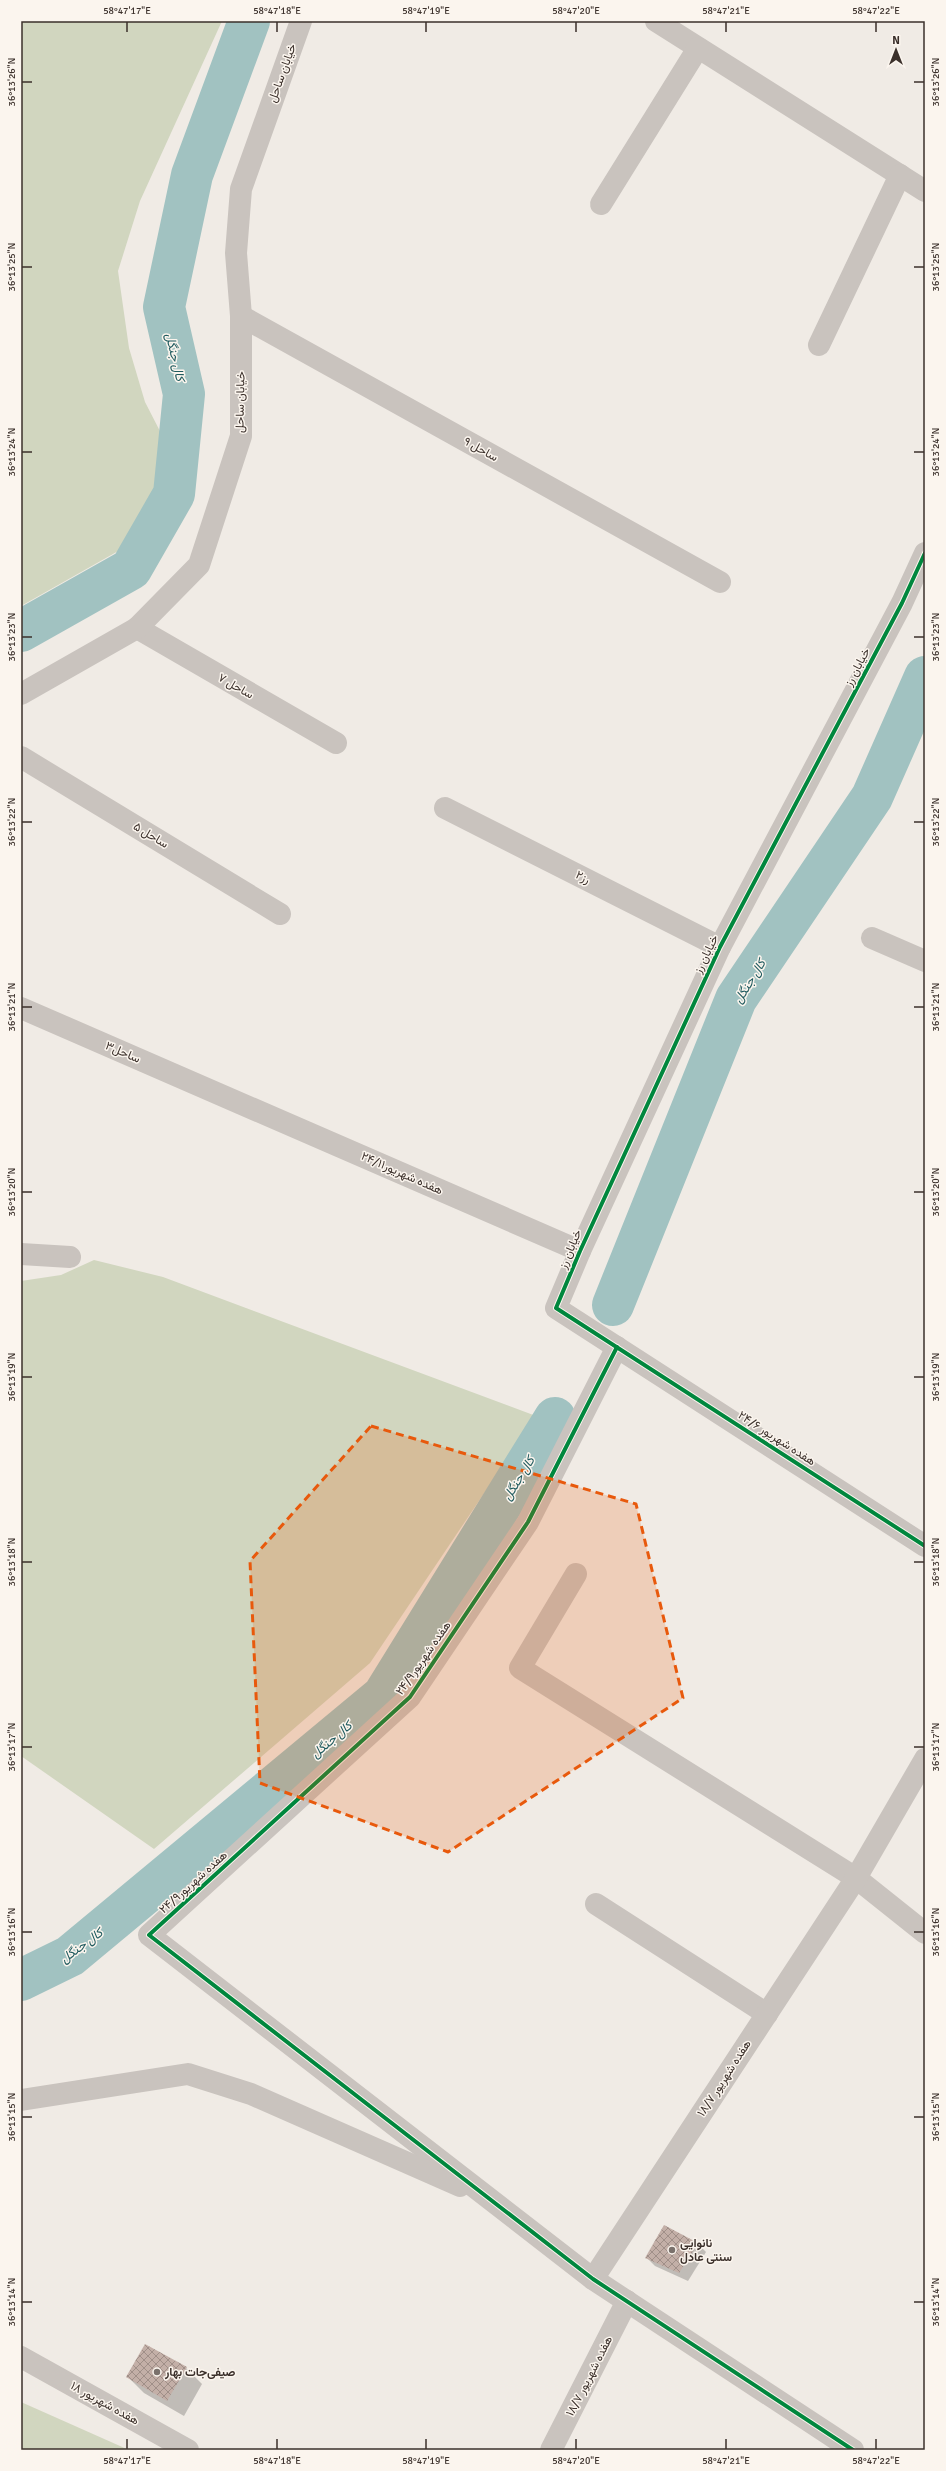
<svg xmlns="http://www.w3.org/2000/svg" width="946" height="2471" font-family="Signika,Vazirmatn,sans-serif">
	<defs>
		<pattern id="building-cross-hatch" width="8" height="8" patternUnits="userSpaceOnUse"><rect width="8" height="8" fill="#c3afa7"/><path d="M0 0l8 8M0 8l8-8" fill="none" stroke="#a08f88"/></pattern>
	</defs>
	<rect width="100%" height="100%" fill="#f0ebe5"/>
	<!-- green -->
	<g fill="#d1d6bf">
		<path d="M21,21H222L140,201L118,271L129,348L145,402L164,439L154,491L139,521L120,550L21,606Z"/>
		<path d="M94,1260L163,1277L536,1416L370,1663L154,1849L21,1756V1281L61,1275Z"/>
		<path d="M21,2402L129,2450H21Z"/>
	</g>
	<!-- shadow -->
	<g fill="#0003">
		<path d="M664,2226L698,2244L706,2252L688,2281L655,2266L647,2258Z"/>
		<path d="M186,2368L202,2384L184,2416L144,2393L128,2377Z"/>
	</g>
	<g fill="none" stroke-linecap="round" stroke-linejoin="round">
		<!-- canal -->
		<g stroke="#a1c2c1" stroke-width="42">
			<path d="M21,631L131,569L174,494L184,394L164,307L192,175L249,21"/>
			<path d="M613,1305L736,999L872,797L925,677"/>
			<path d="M21,1980L70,1956L383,1696L555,1418"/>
		</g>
	</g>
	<!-- building -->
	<g fill="url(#building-cross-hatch)">
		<path d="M664,2225L698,2243L679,2273L645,2258Z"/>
		<path d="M145,2344L187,2367L167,2401L126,2377Z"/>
	</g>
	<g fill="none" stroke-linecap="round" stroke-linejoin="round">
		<!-- minor -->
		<g stroke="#c9c3be" stroke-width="22">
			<path d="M656,21L925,191"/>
			<path d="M601,204L698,48"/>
			<path d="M241,316L720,582"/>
			<path d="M819,345L900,175"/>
			<path d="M925,553L902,603L720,947L580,1251L556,1308L925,1546"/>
			<path d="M137,628L336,743"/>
			<path d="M21,694L137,628L199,565L241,436V316L236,253L241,189L301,21"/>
			<path d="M21,757L280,914"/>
			<path d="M445,808L720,947"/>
			<path d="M872,938L925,961"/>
			<path d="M21,1008L580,1251"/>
			<path d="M21,1254L70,1257"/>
			<path d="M617,1347L528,1522L410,1697L149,1935L593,2279L853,2450"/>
			<path d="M576,1574L520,1668L856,1878L925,1933"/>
			<path d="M596,1904L767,2014"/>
			<path d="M21,2100L188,2074L251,2094L460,2186"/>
			<path d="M593,2279L856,1878L925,1759"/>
			<path d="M21,2357L188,2450"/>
			<path d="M551,2450L627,2301"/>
		</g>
		<defs>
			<g id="cycleway">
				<path d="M925,553L902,603L720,947L580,1251L556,1308L925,1546"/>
				<path d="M617,1347L528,1522L410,1697L149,1935L593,2279L853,2450"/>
			</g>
		</defs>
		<!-- cycleway casing -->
		<use href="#cycleway" stroke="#fbf5ee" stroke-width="6"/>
		<!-- cycleway -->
		<use href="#cycleway" stroke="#00873e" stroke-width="4"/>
	</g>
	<!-- marked area -->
	<path fill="#e8590c" fill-opacity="0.2" stroke="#e8590c" stroke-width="3" stroke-dasharray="8 5" stroke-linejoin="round" d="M371,1426L636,1504L683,1698L448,1852L260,1783L250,1561Z"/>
	<!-- ticks -->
	<path fill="none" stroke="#3b302b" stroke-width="1.5" d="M127,22V32M277,22V32M426,22V32M576,22V32M726,22V32M876,22V32M22,82H32M914,82H924M22,267H32M914,267H924M22,452H32M914,452H924M22,637H32M914,637H924M22,822H32M914,822H924M22,1007H32M914,1007H924M22,1192H32M914,1192H924M22,1377H32M914,1377H924M22,1562H32M914,1562H924M22,1747H32M914,1747H924M22,1932H32M914,1932H924M22,2117H32M914,2117H924M22,2302H32M914,2302H924M127,2439V2449M277,2439V2449M426,2439V2449M576,2439V2449M726,2439V2449M876,2439V2449"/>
	<!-- markers -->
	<g fill="#7a716c" stroke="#fbf5ee" stroke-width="1.5">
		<circle cx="672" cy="2250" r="4"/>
		<circle cx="157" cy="2372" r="4"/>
	</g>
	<g text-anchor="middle" stroke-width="3" stroke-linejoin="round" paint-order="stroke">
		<!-- street labels -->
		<g font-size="12" fill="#3b302b" stroke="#fbf5ee">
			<text transform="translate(282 73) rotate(-70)" y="4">خیابان ساحل</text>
			<text transform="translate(240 402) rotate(-89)" y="4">خیابان ساحل</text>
			<text transform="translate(481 449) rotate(29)" y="4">ساحل ۹</text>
			<text transform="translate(857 667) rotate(-62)" y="4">خیابان رز</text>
			<text transform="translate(236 686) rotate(30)" y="4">ساحل ۷</text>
			<text transform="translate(151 835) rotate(31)" y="4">ساحل ۵</text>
			<text transform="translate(583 877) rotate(27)" y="4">رز۲</text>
			<text transform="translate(706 954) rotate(-64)" y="4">خیابان رز</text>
			<text transform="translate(123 1052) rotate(23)" y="4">ساحل۳</text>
			<text transform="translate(402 1173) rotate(24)" y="4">هفده شهریور۲۴/۱۱</text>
			<text transform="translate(570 1249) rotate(-67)" y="4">خیابان رز</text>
			<text transform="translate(777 1438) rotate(33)" y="4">هفده شهریور ۲۴/۶</text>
			<text transform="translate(423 1658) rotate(-55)" y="4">هفده شهریور۲۴/۹</text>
			<text transform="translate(193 1882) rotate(-42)" y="4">هفده شهریور۲۴/۹</text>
			<text transform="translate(724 2078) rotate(-57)" y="4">هفده شهریور ۱۸/۷</text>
			<text transform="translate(589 2376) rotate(-63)" y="4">هفده شهریور ۱۸/۷</text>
			<text transform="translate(105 2403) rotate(29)" y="4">هفده شهریور ۱۸</text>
		</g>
		<!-- poi labels -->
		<g font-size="12" font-weight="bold" fill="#3b302b" stroke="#fbf5ee" text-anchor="start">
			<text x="680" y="2247">نانوایی<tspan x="680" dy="14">سنتی عادل</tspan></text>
			<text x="165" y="2376">صیفی‌جات بهار</text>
		</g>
		<!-- water labels -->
		<g font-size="13" font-style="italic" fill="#1f5a5e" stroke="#fbf5ee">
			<text transform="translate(176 357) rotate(77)" y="5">کال جنگل</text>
			<text transform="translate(749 981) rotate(-58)" y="5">کال جنگل</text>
			<text transform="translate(518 1478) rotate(-58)" y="5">کال جنگل</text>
			<text transform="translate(331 1739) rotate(-40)" y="5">کال جنگل</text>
			<text transform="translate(81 1945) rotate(-36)" y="5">کال جنگل</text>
		</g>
	</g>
	<!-- border -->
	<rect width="946" height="2471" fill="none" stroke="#fbf5ee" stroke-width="44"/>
	<!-- north arrow -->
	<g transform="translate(896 50)" stroke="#fbf5ee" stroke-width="3" paint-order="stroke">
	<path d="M0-3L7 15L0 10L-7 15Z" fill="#3b302b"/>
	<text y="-6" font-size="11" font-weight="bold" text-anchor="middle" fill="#3b302b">N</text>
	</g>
	<rect x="22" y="22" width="902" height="2427" fill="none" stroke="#3b302b" stroke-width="1.5"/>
	<g font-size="10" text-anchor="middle" fill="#3b302b">
		<text x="127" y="14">58°47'17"E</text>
		<text x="277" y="14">58°47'18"E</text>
		<text x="426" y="14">58°47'19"E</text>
		<text x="576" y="14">58°47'20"E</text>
		<text x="726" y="14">58°47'21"E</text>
		<text x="876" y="14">58°47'22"E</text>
		<text transform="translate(11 82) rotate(-90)" y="4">36°13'26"N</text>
		<text transform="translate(935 82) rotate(-90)" y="4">36°13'26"N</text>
		<text transform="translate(11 267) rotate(-90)" y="4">36°13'25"N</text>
		<text transform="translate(935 267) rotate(-90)" y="4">36°13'25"N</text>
		<text transform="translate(11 452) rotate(-90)" y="4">36°13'24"N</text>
		<text transform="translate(935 452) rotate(-90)" y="4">36°13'24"N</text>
		<text transform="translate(11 637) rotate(-90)" y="4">36°13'23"N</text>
		<text transform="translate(935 637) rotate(-90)" y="4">36°13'23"N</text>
		<text transform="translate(11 822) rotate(-90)" y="4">36°13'22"N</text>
		<text transform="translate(935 822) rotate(-90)" y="4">36°13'22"N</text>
		<text transform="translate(11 1007) rotate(-90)" y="4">36°13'21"N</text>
		<text transform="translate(935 1007) rotate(-90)" y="4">36°13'21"N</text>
		<text transform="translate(11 1192) rotate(-90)" y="4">36°13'20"N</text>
		<text transform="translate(935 1192) rotate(-90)" y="4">36°13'20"N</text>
		<text transform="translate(11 1377) rotate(-90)" y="4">36°13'19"N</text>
		<text transform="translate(935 1377) rotate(-90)" y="4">36°13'19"N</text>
		<text transform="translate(11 1562) rotate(-90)" y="4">36°13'18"N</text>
		<text transform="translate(935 1562) rotate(-90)" y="4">36°13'18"N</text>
		<text transform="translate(11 1747) rotate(-90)" y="4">36°13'17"N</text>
		<text transform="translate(935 1747) rotate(-90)" y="4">36°13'17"N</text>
		<text transform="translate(11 1932) rotate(-90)" y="4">36°13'16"N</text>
		<text transform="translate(935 1932) rotate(-90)" y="4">36°13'16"N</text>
		<text transform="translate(11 2117) rotate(-90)" y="4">36°13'15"N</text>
		<text transform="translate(935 2117) rotate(-90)" y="4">36°13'15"N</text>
		<text transform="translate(11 2302) rotate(-90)" y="4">36°13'14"N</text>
		<text transform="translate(935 2302) rotate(-90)" y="4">36°13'14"N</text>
		<text x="127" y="2464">58°47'17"E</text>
		<text x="277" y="2464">58°47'18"E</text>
		<text x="426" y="2464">58°47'19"E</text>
		<text x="576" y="2464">58°47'20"E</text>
		<text x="726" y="2464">58°47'21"E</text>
		<text x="876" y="2464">58°47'22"E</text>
	</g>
</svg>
